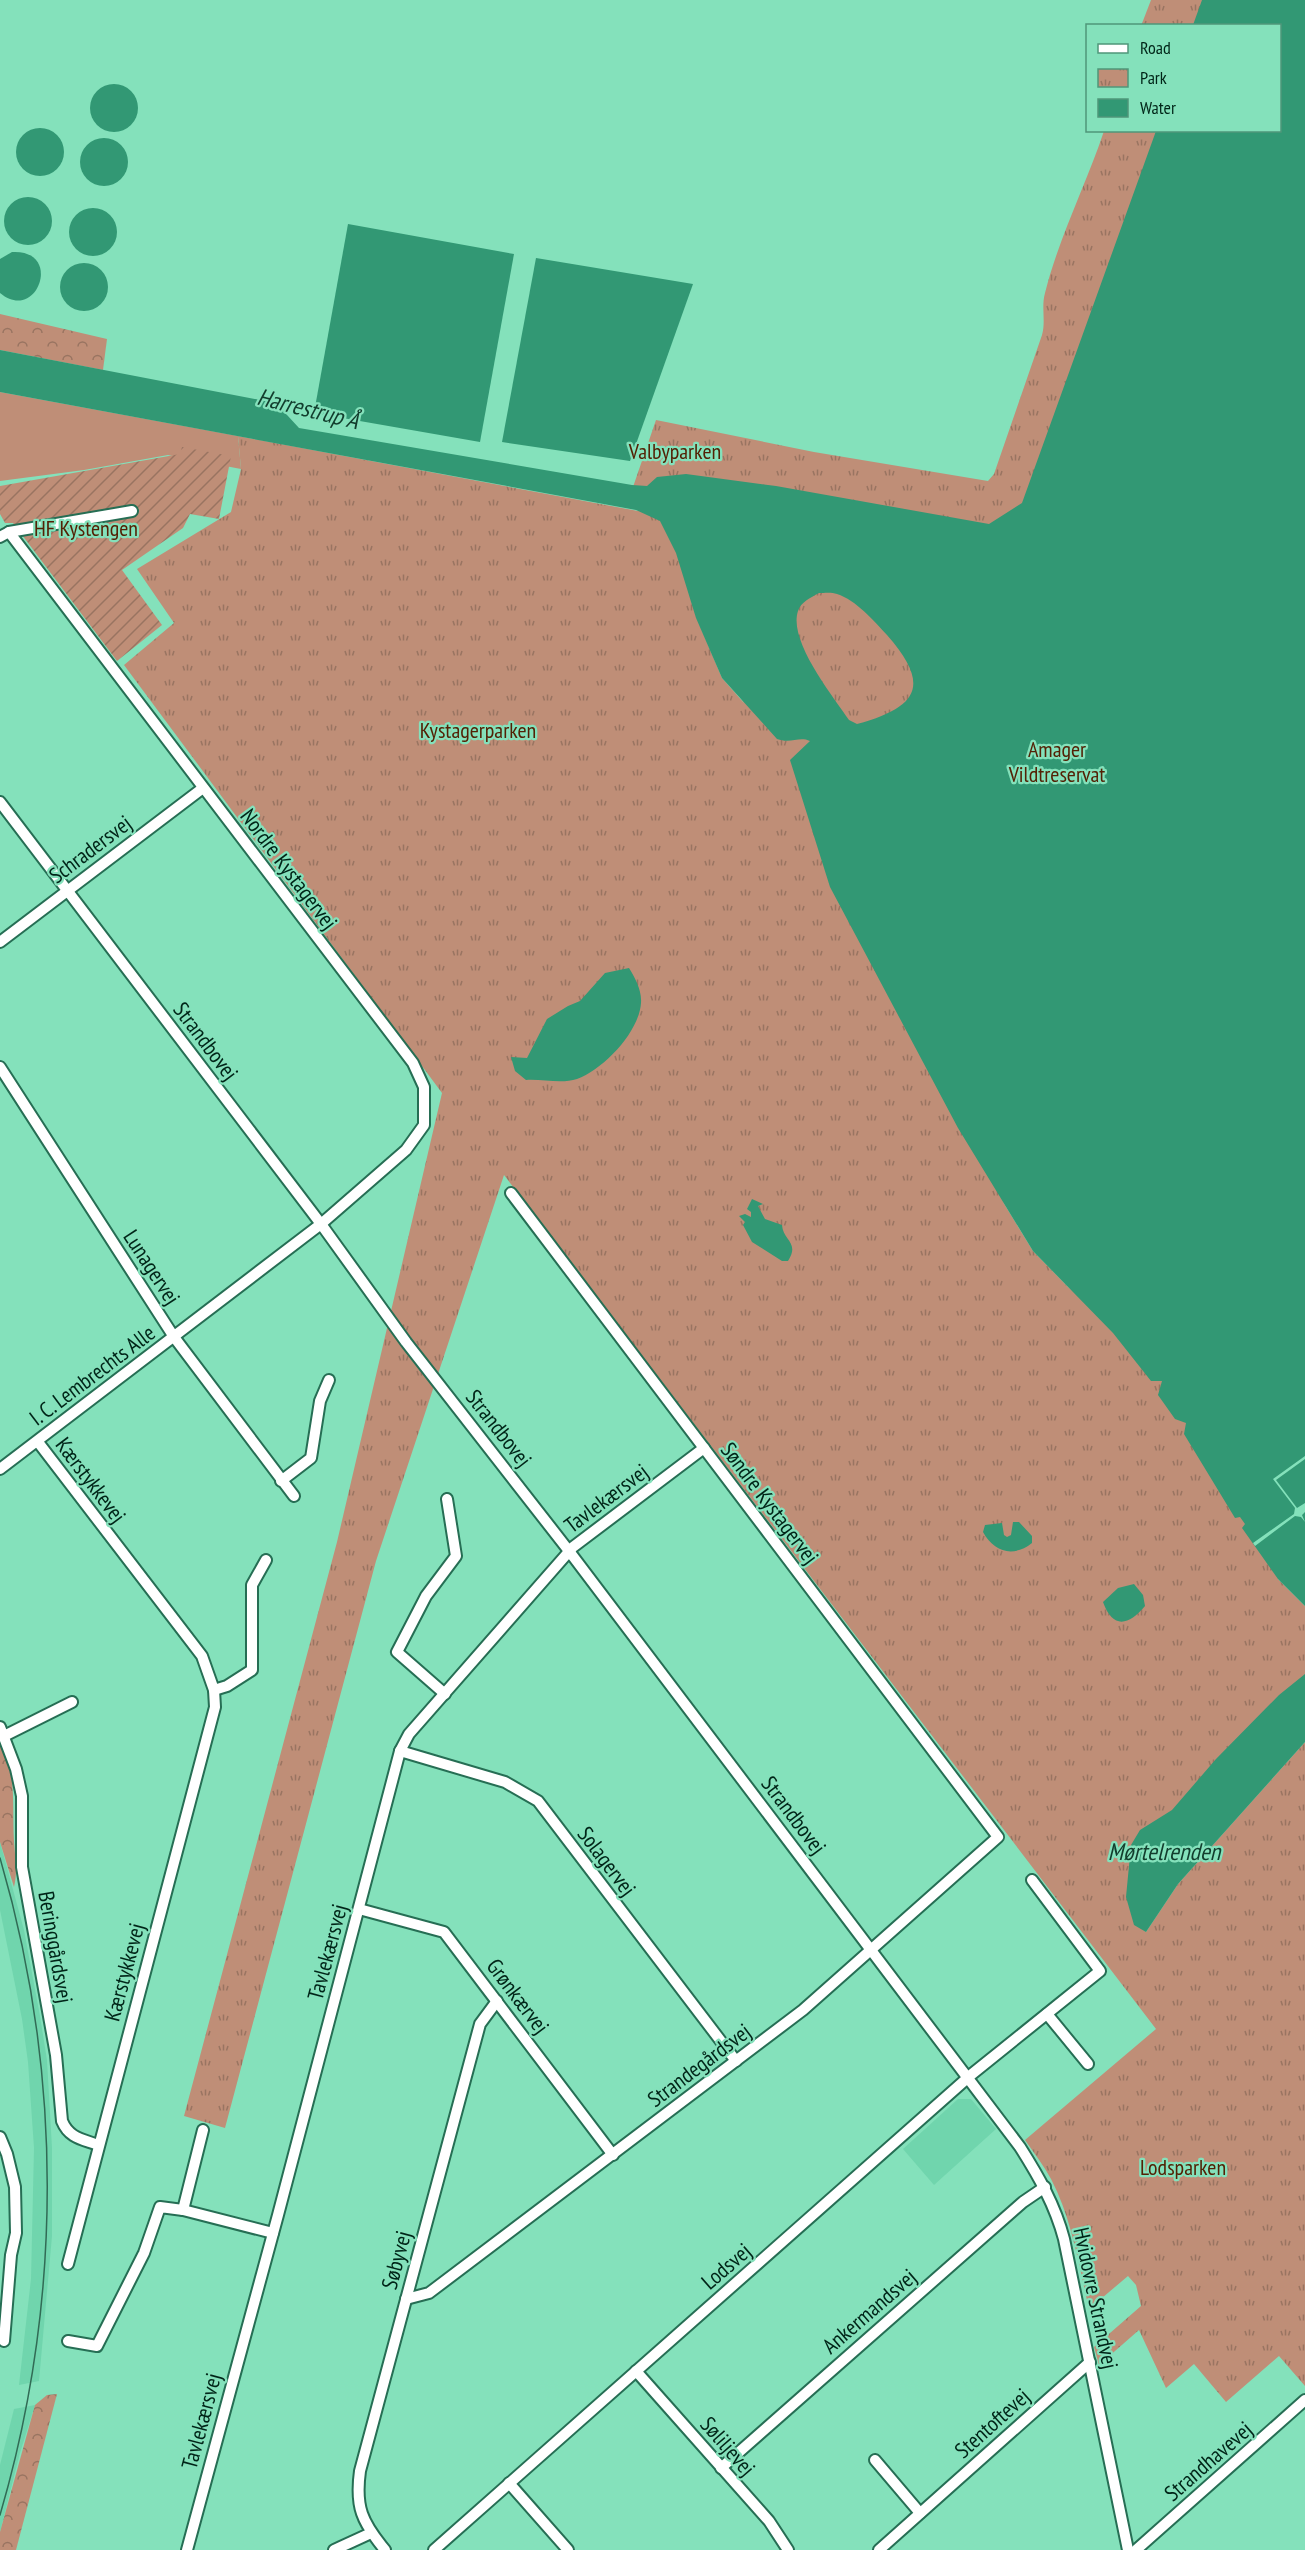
<svg xmlns="http://www.w3.org/2000/svg" width="1305" height="2550" font-family="'PT Sans Narrow',sans-serif">
	<defs>
		<pattern id="forest-crowns" width="20" height="18" patternUnits="userSpaceOnUse" patternTransform="scale(1.5)"><rect width="20" height="18" fill="#bf8e77"/><path d="M2 6a3 3 0 1 1 6 0M12 15a3 3 0 1 1 6 0" fill="none" stroke="#997461"/></pattern>
		<pattern id="park-tufts" width="24" height="20" patternUnits="userSpaceOnUse" patternTransform="scale(1.5)"><rect width="24" height="20" fill="#bf8e77"/><path d="M3 7l-1-3M5 7V3M7 7l1-3M15 17l-1-3M17 17v-4M19 17l1-3" fill="none" stroke="#997461"/></pattern>
		<pattern id="garden-furrows" width="10" height="10" patternUnits="userSpaceOnUse" patternTransform="scale(1.5)"><rect width="10" height="10" fill="#bf8e77"/><path d="M-1 1l2-2M0 10L10 0M9 11l2-2" fill="none" stroke="#997461"/></pattern>
	</defs>
	<rect width="100%" height="100%" fill="#84e1bb"/>
	<!-- built -->
	<g fill="#70d5ad">
		<path d="M0,1842L24,1930L40,2016L47,2060L52,2148V2236L39,2381L19,2385L31,2279L34,2148L28,2062L22,2019L0,1910Z"/>
		<path d="M958,2099H971L996,2129L934,2185L903,2149Z"/>
		<path d="M35,2405L20,2453L0,2532V2465L14,2409Z"/>
	</g>
	<!-- grass -->
	<path fill="#bf8e77" d="M0,392L238,436L241,469L168,455L84,470L0,481Z"/>
	<!-- forest -->
	<g fill="url(#forest-crowns)">
		<path d="M0,314L107,339L103,370L0,350Z"/>
		<path d="M0,1739C17,1772 12,1805 14,1841C15,1858 18,1870 14,1887L0,1842Z"/>
		<path d="M57,2394L16,2550H0V2532L35,2405L47,2395Z"/>
	</g>
	<!-- park -->
	<g fill="url(#park-tufts)" fill-rule="evenodd">
		<path d="M1151,0H1203L1194,25L1141,26Z"/>
		<path d="M1305,0L1278,1579L1305,1606V1731L1134,1921L1146,1932L1178,1884L1305,1742V2386L1279,2356L1226,2402L1194,2364L1166,2388L1139,2330L1099,2365L1094,2347L1141,2306L1136,2285L1128,2276L1089,2309C1079,2266 1072,2219 1051,2179C1044,2166 1034,2153 1025,2140L1156,2029L504,1175L376,1561L225,2128L184,2116L337,1542L442,1093L124,665L174,623L137,569L231,512L241,469L238,436L638,511L968,521L773,487L643,489L633,487L656,420L814,452L988,481L994,474L1042,335C1046,321 1041,307 1045,293C1059,237 1086,185 1104,131L1280,130V26ZM695,614L744,703L722,678ZM1003,1202L1071,1290L1033,1251Z"/>
	</g>
	<!-- garden -->
	<path fill="url(#garden-furrows)" d="M182,447L231,456L219,519L190,514L183,528L122,570L162,625L117,661L13,523H5L0,514V486L180,454Z"/>
	<!-- water -->
	<g fill="#329874" fill-rule="evenodd">
		<path d="M1202,0H1305V1606L1278,1579L1242,1528L1245,1524L1240,1517L1235,1518L1184,1434L1186,1423L1175,1419L1158,1395L1162,1381H1151L1113,1333L1033,1251L958,1128L830,887L790,760L810,741C799,736 791,744 777,739L722,678L696,618L676,553L660,521L636,510L0,392V350L276,403L299,428L632,485L647,486L657,477L686,474L776,486L989,524L1022,503L1156,131L1280,130V26L1193,25ZM819,593C824,593 832,592 837,594C856,600 874,621 887,635C931,685 919,707 857,724L849,720C833,696 788,641 798,611C801,602 810,598 819,593Z"/>
		<circle cx="114" cy="108" r="24"/>
		<circle cx="40" cy="152" r="24"/>
		<circle cx="104" cy="162" r="24"/>
		<circle cx="28" cy="221" r="24"/>
		<circle cx="93" cy="232" r="24"/>
		<path d="M348,224L514,254L480,442L314,413Z"/>
		<path d="M12,252C64,249 37,324 0,293V259Z"/>
		<path d="M536,258L693,284L630,461L502,442Z"/>
		<circle cx="84" cy="287" r="24"/>
		<path d="M629,968C635,978 642,990 641,1003C639,1032 604,1069 577,1079C562,1084 543,1079 526,1080L515,1071L511,1057L527,1058L547,1019L568,1006L580,1001L605,973Z"/>
		<path d="M752,1199L763,1204L758,1206L765,1219L782,1225C783,1241 800,1242 788,1261H782L752,1242L743,1225L745,1222L739,1216L745,1214L751,1217V1212L747,1209Z"/>
		<path d="M1013,1522H1019L1032,1536V1543C1013,1558 994,1552 983,1532L985,1525L1002,1523L1004,1535L1007,1537L1011,1535Z"/>
		<path d="M1134,1584L1143,1595L1145,1606C1129,1625 1113,1630 1103,1602L1118,1588Z"/>
		<path d="M1305,1674V1742L1178,1884L1146,1932L1134,1925L1126,1897L1131,1845L1140,1830L1172,1810L1216,1759L1279,1695Z"/>
	</g>
	<!-- pier -->
	<path fill="#84e1bb" d="M1305,1456V1459L1276,1480L1297,1508L1305,1503V1512L1302,1515L1305,1522L1301,1517L1295,1516L1255,1546L1253,1543L1294,1514L1295,1508L1273,1479Z"/>
	<g fill="none" stroke-linecap="round" stroke-linejoin="round">
		<defs>
			<g id="street">
				<path d="M0,537L9,532L132,511"/>
				<path d="M0,802L321,1224L406,1342L569,1551L1020,2147C1039,2177 1055,2205 1064,2239L1128,2550"/>
				<path d="M0,942L203,788"/>
				<path d="M0,1067L174,1337L294,1496"/>
				<path d="M38,1442L202,1656L214,1690L215,1707L68,2264"/>
				<path d="M0,1469L321,1224L406,1150L424,1125V1087L413,1063L9,532"/>
				<path d="M281,1481L311,1458L320,1401L329,1380"/>
				<path d="M214,1690L227,1686L252,1670V1585L266,1560"/>
				<path d="M445,1694L397,1652L426,1596L456,1556L447,1499"/>
				<path d="M0,1727L16,1769L22,1796V1867L56,2055L62,2121C69,2138 82,2139 98,2145"/>
				<path d="M4,1736L72,1702"/>
				<path d="M400,1751L505,1782L538,1801L736,2061"/>
				<path d="M359,1909L444,1932L613,2155"/>
				<path d="M1047,2014L1088,2064"/>
				<path d="M203,2130L183,2210L273,2233"/>
				<path d="M0,2137L7,2154L15,2187L16,2233L11,2255L4,2341"/>
				<path d="M406,2299L429,2293L803,2010L998,1837L511,1193"/>
				<path d="M68,2341L97,2346L144,2253L160,2207L183,2210"/>
				<path d="M636,2371L769,2521L788,2550"/>
				<path d="M875,2460L920,2513"/>
				<path d="M721,2468L1023,2202L1045,2187"/>
				<path d="M509,2483L568,2550"/>
				<path d="M187,2550L278,2215L400,1751L409,1734L573,1547L704,1448"/>
				<path d="M334,2550L371,2533"/>
				<path d="M385,2550C362,2522 355,2507 360,2471L480,2024L497,2001"/>
				<path d="M434,2550L972,2074L1100,1971L1032,1880"/>
				<path d="M879,2550L1090,2362"/>
				<path d="M1136,2550L1305,2400"/>
			</g>
		</defs>
		<!-- street casing -->
		<use href="#street" stroke="#266e54" stroke-width="14"/>
		<!-- street -->
		<use href="#street" stroke="#fff" stroke-width="10"/>
		<!-- tram -->
		<path stroke="#316b55" stroke-width="1.5" d="M0,1858C63,2073 63,2300 0,2515"/>
	</g>
	<g text-anchor="middle" stroke-width="4.5" stroke-linejoin="round" paint-order="stroke">
		<!-- park labels -->
		<g font-size="22" fill="#532105" stroke="#84e1bb">
			<text x="675" y="459">Valbyparken</text>
			<text x="86" y="536">HF Kystengen</text>
			<text x="478" y="738">Kystagerparken</text>
			<text x="1057" y="757">Amager<tspan x="1057" dy="25">Vildtreservat</tspan></text>
			<text x="1183" y="2175">Lodsparken</text>
		</g>
		<!-- street labels -->
		<g font-size="22" fill="#002518" stroke="#84e1bb">
			<text transform="translate(90 849) rotate(-37)" y="8">Schradersvej</text>
			<text transform="translate(289 869) rotate(53)" y="8">Nordre Kystagervej</text>
			<text transform="translate(206 1041) rotate(53)" y="8">Strandbovej</text>
			<text transform="translate(152 1267) rotate(57)" y="8">Lunagervej</text>
			<text transform="translate(92 1375) rotate(-37)" y="8">I. C. Lembrechts Alle</text>
			<text transform="translate(499 1428) rotate(52)" y="8">Strandbovej</text>
			<text transform="translate(91 1480) rotate(53)" y="8">Kærstykkevej</text>
			<text transform="translate(606 1498) rotate(-37)" y="8">Tavlekærsvej</text>
			<text transform="translate(770 1503) rotate(53)" y="8">Søndre Kystagervej</text>
			<text transform="translate(794 1815) rotate(53)" y="8">Strandbovej</text>
			<text transform="translate(607 1861) rotate(53)" y="8">Solagervej</text>
			<text transform="translate(56 1947) rotate(80)" y="8">Beringgårdsvej</text>
			<text transform="translate(327 1952) rotate(-75)" y="8">Tavlekærsvej</text>
			<text transform="translate(124 1972) rotate(-75)" y="8">Kærstykkevej</text>
			<text transform="translate(518 1996) rotate(53)" y="8">Grønkærvej</text>
			<text transform="translate(699 2065) rotate(-37)" y="8">Strandegårdsvej</text>
			<text transform="translate(396 2260) rotate(-75)" y="8">Søbyvej</text>
			<text transform="translate(726 2266) rotate(-41)" y="8">Lodsvej</text>
			<text transform="translate(1096 2298) rotate(78)" y="8">Hvidovre Strandvej</text>
			<text transform="translate(869 2311) rotate(-41)" y="8">Ankermandsvej</text>
			<text transform="translate(201 2421) rotate(-75)" y="8">Tavlekærsvej</text>
			<text transform="translate(992 2423) rotate(-42)" y="8">Stentoftevej</text>
			<text transform="translate(728 2446) rotate(49)" y="8">Søliljevej</text>
			<text transform="translate(1208 2461) rotate(-41)" y="8">Strandhavevej</text>
		</g>
		<!-- water labels -->
		<g font-size="24" font-style="italic" fill="#123d2d" stroke="#84e1bb">
			<text transform="translate(308 409) rotate(14)" y="8">Harrestrup Å</text>
			<text x="1164" y="1860">Mørtelrenden</text>
		</g>
	</g>
	<!-- legend -->
	<rect x="1086" y="24" width="195" height="108" fill="#84e1bb" stroke="#4f967a" stroke-width="1.5"/>
	<rect x="1098" y="44" width="30" height="9" fill="#ffffff" stroke="#4f967a" stroke-width="1.5"/>
	<text x="1140" y="54" font-size="18" fill="#002518">Road</text>
	<rect x="1098" y="69" width="30" height="18" fill="url(#park-tufts)" stroke="#4f967a" stroke-width="1.5"/>
	<text x="1140" y="84" font-size="18" fill="#002518">Park</text>
	<rect x="1098" y="99" width="30" height="18" fill="#329874" stroke="#4f967a" stroke-width="1.5"/>
	<text x="1140" y="114" font-size="18" fill="#002518">Water</text>
</svg>
